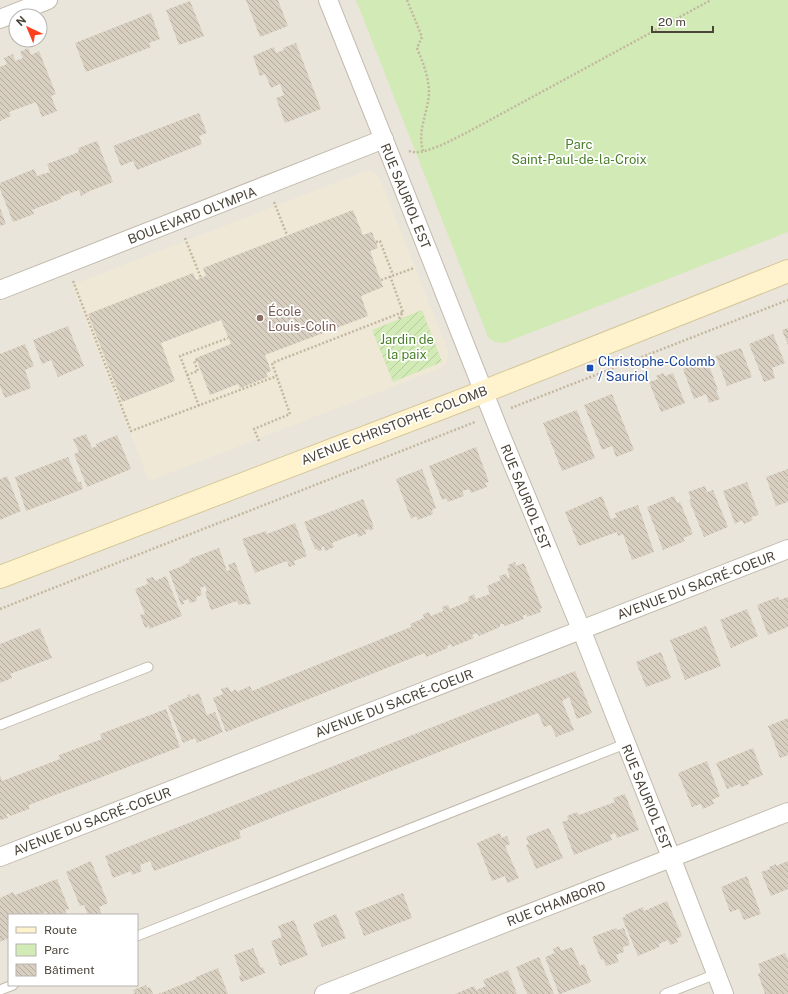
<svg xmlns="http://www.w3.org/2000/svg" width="788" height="994" font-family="'Public Sans',sans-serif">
	<defs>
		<pattern id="garden-furrows" width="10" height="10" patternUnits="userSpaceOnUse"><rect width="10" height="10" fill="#d2eab5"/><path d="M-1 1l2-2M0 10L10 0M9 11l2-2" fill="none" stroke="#b6ca9c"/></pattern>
		<pattern id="building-back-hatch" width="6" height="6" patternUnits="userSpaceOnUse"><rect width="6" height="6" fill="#d8cfc1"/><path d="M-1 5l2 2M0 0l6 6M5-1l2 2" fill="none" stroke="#b1aa9e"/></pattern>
	</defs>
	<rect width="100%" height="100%" fill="#f6f3ec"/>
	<!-- residential -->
	<path fill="#eae5da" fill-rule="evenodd" d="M0,0H788V994H0ZM16,16H40V40H16ZM9,915H137V985H9Z"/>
	<!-- education -->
	<path fill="#efe8d6" d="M370,171L375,173L381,182L448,351V358L446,363L441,368L149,481L72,285L363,172Z"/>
	<!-- park -->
	<path fill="#d2eab5" d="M356,0H788V232L504,343L494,342L488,337Z"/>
	<!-- garden -->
	<path fill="url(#garden-furrows)" d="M422,310L442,362L393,382L372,330Z"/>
	<!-- building -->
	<g fill="url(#building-back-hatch)">
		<path d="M246,0H278L288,26L260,37Z"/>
		<path d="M190,1L204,36L179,45L166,10Z"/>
		<path d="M151,13L160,39L149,43L151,47L86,72L75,43Z"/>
		<path d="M296,43L321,109L285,123L276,98L284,95L280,84L271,88L265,74L260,76L253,56L274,47L276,53L284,50L283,48Z"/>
		<path d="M28,48L31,55L39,51L56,94L51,96L57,111L42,117L36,102L9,112L11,116L0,121V67L7,64L4,58L13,54L15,61L23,58L20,52Z"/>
		<path d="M199,113L207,133L199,136L202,144L137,170L133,161L121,166L113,146Z"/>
		<path d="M97,141L113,182L90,191L81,196L79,190L60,197L61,199L32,210L34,214L13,222L0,189V183L34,169L37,176L50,172L47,164L79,152L78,148Z"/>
		<path d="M0,208L6,224L0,226Z"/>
		<path d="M353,210L363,235L372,232L378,248L370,251L383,287L361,296L368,316L265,355L271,371L266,373L268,377L240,388L238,384L210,395L196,358L231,344L221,320L161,343L175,381L122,402L88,314L193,273L196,280L206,276L203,268Z"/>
		<path d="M68,326L84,366L58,377L51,360L42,364L33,340Z"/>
		<path d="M788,328V345L782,330Z"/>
		<path d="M773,334L785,363L772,368L775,378L764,382L749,344Z"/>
		<path d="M25,344L34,366L25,370L31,388L5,398L0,386V354Z"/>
		<path d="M741,348L752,377L727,386L716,356Z"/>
		<path d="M698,360L699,363L707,360L718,390L716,391L720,399L709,403L706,394L694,399L683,369L691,366L690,363Z"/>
		<path d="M663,373L665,376L673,373L685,403L661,412L649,382L658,379L656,376Z"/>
		<path d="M612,394L634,450L616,457L612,446L602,450L584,405Z"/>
		<path d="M577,410L595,458L562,471L543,423Z"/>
		<path d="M86,434L92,448L97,446L96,444L117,435L131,469L87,487L74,454L79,452L73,439Z"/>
		<path d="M476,447L489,482L485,483L487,487L471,493L469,489L466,490L462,491L464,496L448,502L446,498L442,500L429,466Z"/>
		<path d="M68,457L78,482H81L83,489L26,511L15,477Z"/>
		<path d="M422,469L436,508L432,510L433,514L418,520L416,516L411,519L396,479Z"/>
		<path d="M788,469V502L776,506L766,477Z"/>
		<path d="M7,476L21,511L0,520V479Z"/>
		<path d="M747,482L759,515L751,517L753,520L744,524L742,520L735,524L723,491Z"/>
		<path d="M705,486L707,492L713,490L728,527L704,537L689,500L691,499L688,492Z"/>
		<path d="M602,496L611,519L617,517L615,513L638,505L654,552L632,560L623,534L618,536L617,532L579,546L565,512Z"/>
		<path d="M674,496L677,503L680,502L693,534L683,538L685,541L663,550L647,507Z"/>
		<path d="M363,499L374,527H372L373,529L370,531L369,529L365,530L366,534L358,537L357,533L332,543L334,547L325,551L324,546L321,548L322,550L318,551L317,549H315L304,522Z"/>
		<path d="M295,523L307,556L294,561L295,565L289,567L287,561L255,573L242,539L266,531L267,534Z"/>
		<path d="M219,548L227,571L230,570L228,565L235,562L251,604L247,605L246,603L239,605L237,601L211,610L205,592L207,591L205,586L200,588L202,595L196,597L197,601L190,603L188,599L183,601L184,604L181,605L169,571L183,566V565L190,562L189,559Z"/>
		<path d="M515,562L516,566L524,563L542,608L540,609L541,612L527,617L526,614L523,616L524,619L505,626L504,624H501L500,625V627L479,636L477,633L472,635L474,638L452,647L451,644L447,646L448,648L426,657L425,653L422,654L226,732L213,698L223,694L221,689L228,687L231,692L236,689L237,692L250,686L252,691L411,627L410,624L424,618L423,614L429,612L431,616L443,611L442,607L448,605L450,609L469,601L468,597L474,594L476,599L490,594L487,586L501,580L499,576L506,574L508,578L510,577L507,569L509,568L508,565Z"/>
		<path d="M166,576L182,616L149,629V626L145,628L140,615L145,614L135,589L148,584L146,579L153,577L155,581Z"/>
		<path d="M778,597L779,600L788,597V627L768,635L757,605Z"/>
		<path d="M747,609L758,636L731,648L720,620Z"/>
		<path d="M706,626L721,666L685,680L670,640Z"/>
		<path d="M40,628L52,658L10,674L12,678L0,683V644Z"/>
		<path d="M661,652L671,678L646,687L636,662Z"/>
		<path d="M575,671L592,713L577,719L569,697L562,701L574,730L556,737L551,725L544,727L538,713L239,831L241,838L176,863L154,871L150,861L140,865L142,871L132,875L131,871L113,878L105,856Z"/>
		<path d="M199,693L207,715L215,712L223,732L197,743L195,738L183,743L168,706L188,697L187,695L190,694L191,697Z"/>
		<path d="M166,709L180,747L29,805V809L10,816L9,814H7L6,815L8,818L0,820V775L2,781L60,759L59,755L102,739L100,734Z"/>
		<path d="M788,718V755L780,758L768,726Z"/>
		<path d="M753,748L763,775L748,781L749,784L741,787L740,784L727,789L716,763Z"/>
		<path d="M707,761L720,796L712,800L714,804L703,809L701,804L692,807L678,773Z"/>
		<path d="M625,794L639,830L617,838L615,833L610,835L612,840L574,855L562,822L568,820L567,816L577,812L579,815L615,802L613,798Z"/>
		<path d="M549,828L552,835H553L563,858L536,869L526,845L529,844L526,837Z"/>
		<path d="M500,833L501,838L507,836L510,844L505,846L519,878L507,883L505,876L492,881L477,843Z"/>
		<path d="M91,861L108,903L99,907L102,915H88L84,905L80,906L66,872Z"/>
		<path d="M788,861V889L771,896L761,872L770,869L769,867L776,864V866Z"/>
		<path d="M747,876L761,914L744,920L739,909L730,912L721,887Z"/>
		<path d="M57,879L69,909L65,910L67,915H56V914L47,915L46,912L38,915H9V938L0,942V898L13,892L15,895Z"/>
		<path d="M403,893L412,918L364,936L355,912Z"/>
		<path d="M667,901L682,936L676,939L678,942L670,945L668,940L659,944V947L638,956L622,918L625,917V915L643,907L644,911Z"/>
		<path d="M336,914L346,938L322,947L313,924Z"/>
		<path d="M294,920L308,955L280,966L271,941L282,937L278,926Z"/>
		<path d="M616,928L617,930L624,928L630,945L623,947L624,952L616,955L619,962L606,966L603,959L601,960L592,937Z"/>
		<path d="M559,946L561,951L572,947L580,966L584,964L591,982L560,994H559L545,957L555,953L553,949Z"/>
		<path d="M253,948L261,968L263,967L265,973L241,982L239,976L241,975L234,955Z"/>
		<path d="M785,953L788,959V994H765L758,974L761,972L758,964Z"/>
		<path d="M539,957L554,994H527L516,967Z"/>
		<path d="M218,968L228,994H158L196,979V977Z"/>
		<path d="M508,970L517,994H455L474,986L476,990L486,986L483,980Z"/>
		<path d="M146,985L147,988L150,987L153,994H132L135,993L133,990Z"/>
	</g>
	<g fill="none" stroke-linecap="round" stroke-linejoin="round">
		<defs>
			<g id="service">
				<path d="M0,725L148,667"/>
				<path d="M137,936L625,744"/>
				<path d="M0,990L13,985"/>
				<path d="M665,994L716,974"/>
			</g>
			<g id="minor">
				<path d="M328,0L392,160L500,433L581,629L671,857L724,994"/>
				<path d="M0,19L48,0"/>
				<path d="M0,290L384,139"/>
				<path d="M0,857L788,549"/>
				<path d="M324,994L788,812"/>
			</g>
			<path id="secondary" d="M0,577L465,399L788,271"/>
		</defs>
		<!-- service casing -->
		<use href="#service" stroke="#c2bbae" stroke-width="11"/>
		<!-- minor casing -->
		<use href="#minor" stroke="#c2bbae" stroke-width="20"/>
		<!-- secondary casing -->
		<use href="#secondary" stroke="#d6c79b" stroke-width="24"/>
		<!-- path -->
		<g stroke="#c4b79f" stroke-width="2.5" stroke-dasharray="2 2" stroke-linecap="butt">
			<path d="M407,0L422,37L417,48C423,63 429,77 429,93C428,113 417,130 423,151"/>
			<path d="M409,151C423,157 453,139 466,133L711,0"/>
			<path d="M274,202L287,235"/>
			<path d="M185,238L201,278"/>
			<path d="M376,242L380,241L393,275"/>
			<path d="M390,276L403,312L398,320"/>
			<path d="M381,280L414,268"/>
			<path d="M73,281L131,431L277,376"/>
			<path d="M187,375L198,371L194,361L197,360"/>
			<path d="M199,406L180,356L228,338"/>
			<path d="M511,408L788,300"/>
			<path d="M259,441L254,429L290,414L272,363L403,312"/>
			<path d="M0,609L475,422"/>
		</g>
		<!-- service -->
		<use href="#service" stroke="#fff" stroke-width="9"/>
		<!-- minor -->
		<use href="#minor" stroke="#fff" stroke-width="18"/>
		<!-- secondary -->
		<use href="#secondary" stroke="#fff3cd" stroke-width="22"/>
	</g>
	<!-- markers -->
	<circle fill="#8d6e63" stroke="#fff" stroke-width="1.5" cx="260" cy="318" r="4"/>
	<rect fill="#1a4fb4" stroke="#fff" stroke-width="1.5" x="586" y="364" width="8" height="8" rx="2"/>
	<g text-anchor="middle" stroke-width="3.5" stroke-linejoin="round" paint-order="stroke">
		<!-- park labels -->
		<g font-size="13" fill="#4a7f2a" stroke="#fff">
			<text x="579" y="149">Parc<tspan x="579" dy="15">Saint-Paul-de-la-Croix</tspan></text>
			<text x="407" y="344">Jardin de<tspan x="407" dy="15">la paix</tspan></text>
		</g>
		<!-- street labels -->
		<g font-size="13" fill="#4b4439" stroke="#fff">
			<text transform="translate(406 196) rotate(68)" y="5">RUE SAURIOL EST</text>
			<text transform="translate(192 215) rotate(-21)" y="5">BOULEVARD OLYMPIA</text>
			<text transform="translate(394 425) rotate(-21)" y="5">AVENUE CHRISTOPHE-COLOMB</text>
			<text transform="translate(526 497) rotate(68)" y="5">RUE SAURIOL EST</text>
			<text transform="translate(696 585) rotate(-21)" y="5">AVENUE DU SACRÉ-COEUR</text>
			<text transform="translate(394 703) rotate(-21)" y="5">AVENUE DU SACRÉ-COEUR</text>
			<text transform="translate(647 797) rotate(68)" y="5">RUE SAURIOL EST</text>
			<text transform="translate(92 821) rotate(-21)" y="5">AVENUE DU SACRÉ-COEUR</text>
			<text transform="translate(556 903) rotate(-21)" y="5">RUE CHAMBORD</text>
		</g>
		<!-- education labels -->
		<g font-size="13" fill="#785e54" stroke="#fff" text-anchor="start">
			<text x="268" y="316">École<tspan x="268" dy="15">Louis-Colin</tspan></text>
		</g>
		<!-- transit labels -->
		<g font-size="13" fill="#164399" stroke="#fff" text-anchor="start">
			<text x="598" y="366">Christophe-Colomb<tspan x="598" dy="15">/ Sauriol</tspan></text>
		</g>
	</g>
	<!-- legend -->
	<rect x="8" y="914" width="130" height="72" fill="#ffffff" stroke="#b7b4b0"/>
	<rect x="16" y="927" width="20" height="6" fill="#fff3cd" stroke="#b7b4b0"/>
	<text x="44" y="934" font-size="12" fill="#4b4439">Route</text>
	<rect x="16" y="944" width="20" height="12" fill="#d2eab5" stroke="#b7b4b0"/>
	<text x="44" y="954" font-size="12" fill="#4b4439">Parc</text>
	<rect x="16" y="964" width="20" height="12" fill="url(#building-back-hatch)" stroke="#b7b4b0"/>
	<text x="44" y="974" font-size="12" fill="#4b4439">Bâtiment</text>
	<!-- north arrow -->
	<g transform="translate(28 28) rotate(316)"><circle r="19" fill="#ffffff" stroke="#b7b4b0"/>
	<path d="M0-3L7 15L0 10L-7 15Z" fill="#fc3f1d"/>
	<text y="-6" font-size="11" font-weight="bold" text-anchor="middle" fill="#4b4439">N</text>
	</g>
	<!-- scale -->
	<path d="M652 26v6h61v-6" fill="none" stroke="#4b4439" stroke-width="2"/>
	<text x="658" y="26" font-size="12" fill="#4b4439" stroke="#ffffff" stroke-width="3" paint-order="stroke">20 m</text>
</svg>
